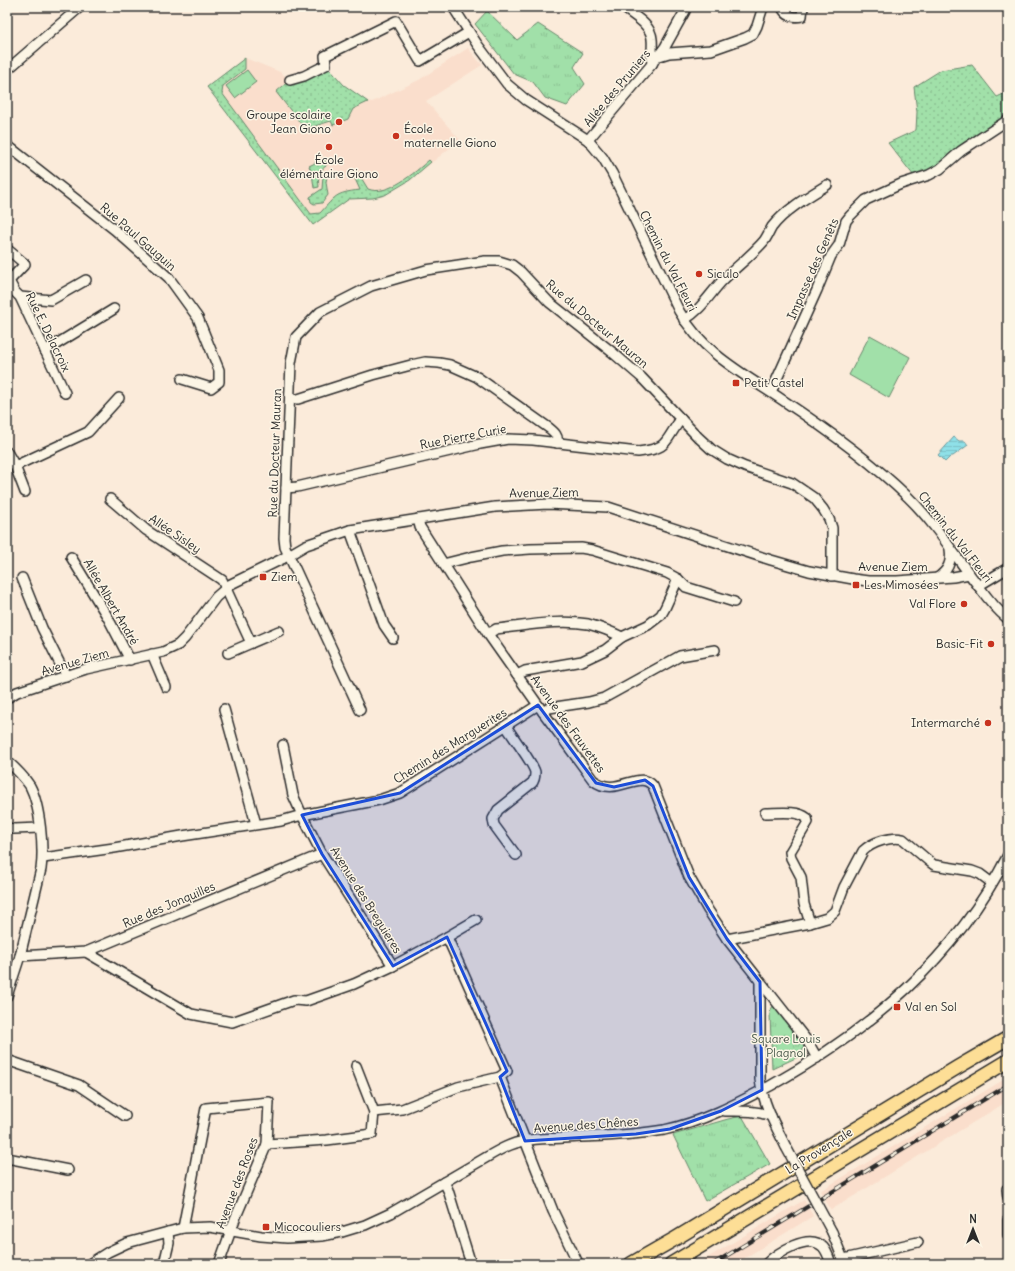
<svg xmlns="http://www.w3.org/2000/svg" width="1015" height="1271" font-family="Delius,sans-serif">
	<defs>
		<pattern id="grass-dots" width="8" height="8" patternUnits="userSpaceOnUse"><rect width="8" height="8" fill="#a1e0a9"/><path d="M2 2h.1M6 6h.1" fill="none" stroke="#8bc092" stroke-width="1.8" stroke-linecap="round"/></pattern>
		<pattern id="park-tufts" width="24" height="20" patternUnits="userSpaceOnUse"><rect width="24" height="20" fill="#a1e0a9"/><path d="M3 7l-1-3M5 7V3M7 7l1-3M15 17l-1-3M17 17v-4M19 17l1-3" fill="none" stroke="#8bc092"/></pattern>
		<pattern id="water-rules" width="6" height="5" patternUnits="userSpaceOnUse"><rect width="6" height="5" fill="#8fe0e8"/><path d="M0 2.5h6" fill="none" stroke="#7cc0c7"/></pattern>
	</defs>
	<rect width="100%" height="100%" fill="#fbebda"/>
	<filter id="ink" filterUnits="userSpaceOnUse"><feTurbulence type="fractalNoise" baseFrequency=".025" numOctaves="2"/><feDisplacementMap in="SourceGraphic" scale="8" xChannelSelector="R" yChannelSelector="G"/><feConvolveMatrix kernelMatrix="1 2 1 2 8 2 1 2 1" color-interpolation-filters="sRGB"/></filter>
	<g filter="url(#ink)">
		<!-- built -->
		<g fill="#fadecc">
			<path d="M468,48L482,65L426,101L460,140L410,180L385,195L373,198L349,199L313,225L207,87L245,58L280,72L290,80L326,65L344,85L367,101L372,102L419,80Z"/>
			<path d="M1008,1077V1101L831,1210L820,1191Z"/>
			<path d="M804,1200L813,1216L735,1264H697Z"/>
		</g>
		<!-- grass -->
		<g fill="url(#grass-dots)" stroke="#66866a">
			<path d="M245,58V69L223,86L222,93L311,214L320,213C336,196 334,193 360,190L351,170L357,171L368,189C388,197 415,172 429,160L431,162L410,180L385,195L373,198L349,199L313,225L207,87Z"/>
			<path d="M326,65L344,85L368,102L353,109L348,119L333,125L331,121L305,129L276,92L290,80Z"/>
			<path d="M972,65L997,97L1008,92V115L963,143L938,166L914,176L888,143L916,130L917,112L914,87L941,70Z"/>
			<path d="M325,158L326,166C318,171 318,178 319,187L314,188L312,173L309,166Z"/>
			<path d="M323,175H327V176L326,182L328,195L322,203L314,204L311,202L310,197L322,189Z"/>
		</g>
		<!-- park -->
		<g fill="url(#park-tufts)" stroke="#66866a">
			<path d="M487,11L517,40L538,24L583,53L574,67L585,84L567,106L545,98L533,82L514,74L475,24Z"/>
			<path d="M774,1005L804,1044L802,1055L772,1069L770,1014L771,1009Z"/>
			<path d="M742,1116L770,1164L705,1201L673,1135L728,1119Z"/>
		</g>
		<!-- pitch -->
		<g fill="#a1e0a9" stroke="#66866a">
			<path d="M247,70L256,82L235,98L226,86Z"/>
			<path d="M870,335L910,357L889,398L849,375Z"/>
		</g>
		<!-- water -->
		<path fill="url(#water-rules)" stroke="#67989c" d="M954,437L959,441H965L968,445L953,456H951L945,462L938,455Z"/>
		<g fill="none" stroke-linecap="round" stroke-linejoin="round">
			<defs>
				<g id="minor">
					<path d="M453,7L477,44L507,84L526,100L588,140L603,158L612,173L679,311C703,353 742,373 781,399C825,428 870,460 908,497C936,524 956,558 980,588C988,599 997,610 1008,619"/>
					<path d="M623,7C633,16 651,24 652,39C653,47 651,55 652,64"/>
					<path d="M782,7C786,16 792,18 802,16L803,7"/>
					<path d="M659,55L665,47L685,11V7"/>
					<path d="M7,70L80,7"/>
					<path d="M290,80L304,76L326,65L325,56L396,21L420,61L469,32"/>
					<path d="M588,140L652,64L656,57L669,53L711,50L745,38L753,34L757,26L763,7"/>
					<path d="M7,145L115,230L169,278L198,318L219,370V382L211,388L182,379"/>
					<path d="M7,249L25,264L7,283"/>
					<path d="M9,281L15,292L20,297L65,393"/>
					<path d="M20,297L51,300L86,280"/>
					<path d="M684,320C701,310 709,295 722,281C736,267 752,255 764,241C767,237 769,232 772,227C785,210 809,196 827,185"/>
					<path d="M45,351L114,309"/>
					<path d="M771,392L817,290L831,256L839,245L846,221L850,216L866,200L901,184L929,175L940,169L961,151L1008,120"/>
					<path d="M290,399H298L373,375L411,365L425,362L439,363L450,365L477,377L549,428C554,432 559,436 557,443"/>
					<path d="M7,452L15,466L25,492"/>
					<path d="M15,466L88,432L119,398"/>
					<path d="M286,488L297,487L480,444L508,439L533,440L638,452C670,448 663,443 681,419"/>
					<path d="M110,499L146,530L222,580L251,643"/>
					<path d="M418,519L420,527L488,634L543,712L593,780C616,799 639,768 653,786L689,877L708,910L727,939L808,1042L817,1058"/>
					<path d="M350,530L384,625L393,638"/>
					<path d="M71,557L107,616L130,660"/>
					<path d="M443,564L471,557L502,551L530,549L581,548L592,550L667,573L678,579L686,587L734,602"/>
					<path d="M22,578L42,628L66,676"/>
					<path d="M937,578C948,571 952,562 950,549"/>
					<path d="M978,586L1008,568"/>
					<path d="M488,634L496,629C526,626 558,619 588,624C599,627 612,632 622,637"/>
					<path d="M228,653L279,631"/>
					<path d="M152,654L166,687"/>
					<path d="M517,675L525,671L582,661L605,650L622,637L648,625L661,615L665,608L678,579"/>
					<path d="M7,698L17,692L86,669L163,652L178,645L185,638L216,597L231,584L282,559L306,545L350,530L495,507L548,504L608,507L771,560L809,571L853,579L868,581H897L953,577L969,574"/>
					<path d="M224,709L256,824"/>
					<path d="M360,710L285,547L284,538L291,363L296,337L320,312L371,286L426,270L485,261H499L512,265L521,272L549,302L612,352L641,377L698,437L711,449L727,459L745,467L792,483L814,498L823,509L829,519L832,528V576"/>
					<path d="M543,712L549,708L589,702L604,698L680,656L715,650"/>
					<path d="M506,726C512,736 533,763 535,772C535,776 535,780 532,783L498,810L493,819L494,825L516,855"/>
					<path d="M283,745L293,795L302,815L379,800L400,793L538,705"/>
					<path d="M7,761C15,768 24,777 30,786C40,805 44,848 41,869L20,956L7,996"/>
					<path d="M7,828L14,829L40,828"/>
					<path d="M43,858L114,848L182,836L281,821L302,815L322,854L393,966L447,937L507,1071L500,1077L553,1211L578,1263"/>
					<path d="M810,923L827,918L835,911L844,887L863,851C872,842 891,836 903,839L930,862L934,865L972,871L980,874L992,883"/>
					<path d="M447,937L476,920"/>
					<path d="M727,939L810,923L804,904L801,877L791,858L790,852L808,822L807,818C797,810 778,813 765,813"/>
					<path d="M86,952L191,1014L232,1022L294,1000L306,1001L354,984L393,966"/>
					<path d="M20,956L86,952L322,854"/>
					<path d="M760,982V1079C763,1104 775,1125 786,1147"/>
					<path d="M7,1060L79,1085L125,1116"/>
					<path d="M356,1066L374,1112"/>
					<path d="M725,1111C741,1111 755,1110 771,1116"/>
					<path d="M267,1144L327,1140L372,1134L374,1112L402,1109L458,1087L500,1077"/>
					<path d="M7,1158L68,1170"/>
					<path d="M444,1182L448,1190L471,1264"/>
					<path d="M1007,1189L1008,1197"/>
					<path d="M1008,1220V1235"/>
					<path d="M183,1228L206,1108L269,1102L267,1144L235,1219L219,1264"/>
					<path d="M832,1232L845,1264"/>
					<path d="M844,1259L918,1242"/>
					<path d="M89,1264L108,1252L127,1243L183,1228L210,1227L261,1236L287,1238L322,1236L342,1232L365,1225L391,1213L487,1157C499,1150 511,1143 525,1141C537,1138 550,1139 563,1138C597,1136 631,1136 664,1130C702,1122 736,1104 770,1086C870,1030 955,959 1008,855"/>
					<path d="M164,1264L169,1243L168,1232"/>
					<path d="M766,1264C777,1253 809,1232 823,1247C827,1251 829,1258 831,1264"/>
				</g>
				<g id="highway">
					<path d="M631,1264L673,1240L958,1067L1008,1038"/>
					<path d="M671,1264L1008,1061"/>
				</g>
			</defs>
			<!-- minor casing -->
			<use href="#minor" stroke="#2b2b2b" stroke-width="12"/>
			<!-- highway casing -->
			<use href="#highway" stroke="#2b2b2b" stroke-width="16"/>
			<!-- minor -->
			<use href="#minor" stroke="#fcf5e5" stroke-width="9"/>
			<!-- highway -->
			<use href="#highway" stroke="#fdde96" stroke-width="13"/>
			<defs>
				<path id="rail" d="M713,1264L1008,1085"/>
			</defs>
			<!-- rail casing -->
			<use href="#rail" stroke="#2b2b2b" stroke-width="4"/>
			<!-- rail -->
			<use href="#rail" stroke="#fcf5e5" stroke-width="2.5" stroke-dasharray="8" stroke-linecap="butt"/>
			<defs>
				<path id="minor-bridge" d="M786,1147L832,1232"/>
			</defs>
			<!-- minor-bridge casing -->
			<use href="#minor-bridge" stroke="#2b2b2b" stroke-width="12" stroke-linecap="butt"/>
			<!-- minor-bridge -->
			<use href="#minor-bridge" stroke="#fcf5e5" stroke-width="9"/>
		</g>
	</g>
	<!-- marked area -->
	<path fill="#1d4ed8" fill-opacity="0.2" stroke="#1d4ed8" stroke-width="3" stroke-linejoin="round" d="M538,705L596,783L614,787L645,780L653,786L689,877L727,939L760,982L762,1090L721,1111L670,1129L636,1134L525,1141L500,1077L507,1071L447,937L393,966L322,854L302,815L400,793Z"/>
	<!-- markers -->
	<g fill="#c8321e" stroke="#fcf5e5" stroke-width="1.5">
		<circle cx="339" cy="122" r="4"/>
		<circle cx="396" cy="136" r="4"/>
		<circle cx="329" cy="147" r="4"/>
		<circle cx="699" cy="274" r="4"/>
		<rect x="732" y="379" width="8" height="8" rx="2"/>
		<rect x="259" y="573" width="8" height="8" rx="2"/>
		<rect x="852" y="581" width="8" height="8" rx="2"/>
		<circle cx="964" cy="604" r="4"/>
		<circle cx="991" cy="644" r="4"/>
		<circle cx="988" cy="723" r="4"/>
		<rect x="893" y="1003" width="8" height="8" rx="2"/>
		<rect x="262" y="1223" width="8" height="8" rx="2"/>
	</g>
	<g text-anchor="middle" stroke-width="3" stroke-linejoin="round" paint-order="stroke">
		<!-- street labels -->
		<g font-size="12" fill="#2b2b2b" stroke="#fcf5e5">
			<text transform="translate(617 88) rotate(-50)" y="4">Allée des Pruniers</text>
			<text transform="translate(138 237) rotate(41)" y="4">Rue Paul Gauguin</text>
			<text transform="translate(668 261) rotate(63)" y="4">Chemin du Val Fleuri</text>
			<text transform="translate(813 269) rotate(-66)" y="4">Impasse des Genêts</text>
			<text transform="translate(597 324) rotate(40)" y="4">Rue du Docteur Mauran</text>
			<text transform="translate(48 332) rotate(64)" y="4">Rue E. Delacroix</text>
			<text transform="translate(463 437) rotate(-11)" y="4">Rue Pierre Curie</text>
			<text transform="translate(275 453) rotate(-88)" y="4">Rue du Docteur Mauran</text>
			<text transform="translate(544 493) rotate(-1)" y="4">Avenue Ziem</text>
			<text transform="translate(175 534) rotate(34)" y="4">Allée Sisley</text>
			<text transform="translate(955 537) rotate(52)" y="4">Chemin du Val Fleuri</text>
			<text x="893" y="571">Avenue Ziem</text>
			<text transform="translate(111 602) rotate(60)" y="4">Allée Albert André</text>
			<text transform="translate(75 662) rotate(-16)" y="4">Avenue Ziem</text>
			<text transform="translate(568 724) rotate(54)" y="4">Avenue des Fauvettes</text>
			<text transform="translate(450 746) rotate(-32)" y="4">Chemin des Marguerites</text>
			<text transform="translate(366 900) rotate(58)" y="4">Avenue des Breguieres</text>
			<text transform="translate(169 905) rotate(-23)" y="4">Rue des Jonquilles</text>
			<text transform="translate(586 1125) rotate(-4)" y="4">Avenue des Chênes</text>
			<text transform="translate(819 1151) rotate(-32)" y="4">La Provençale</text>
			<text transform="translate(237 1183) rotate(-69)" y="4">Avenue des Roses</text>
		</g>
		<!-- poi labels -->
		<g font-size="12" fill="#2b2b2b" stroke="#fcf5e5" text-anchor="start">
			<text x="331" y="119" text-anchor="end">Groupe scolaire<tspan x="331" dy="14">Jean Giono</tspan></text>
			<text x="404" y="133">École<tspan x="404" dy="14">maternelle Giono</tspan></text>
			<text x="329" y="164" text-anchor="middle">École<tspan x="329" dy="14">élémentaire Giono</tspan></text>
			<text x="707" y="278">Siculo</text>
			<text x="744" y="387">Petit Castel</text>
			<text x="271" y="581">Ziem</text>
			<text x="864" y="589">Les Mimosées</text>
			<text x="956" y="608" text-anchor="end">Val Flore</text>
			<text x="983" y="648" text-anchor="end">Basic-Fit</text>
			<text x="980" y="727" text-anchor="end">Intermarché</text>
			<text x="905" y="1011">Val en Sol</text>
			<text x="274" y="1231">Micocouliers</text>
		</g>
		<!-- park labels -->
		<g font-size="12" fill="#48584a" stroke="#fcf5e5">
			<text x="786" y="1043">Square Louis<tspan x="786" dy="14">Plagnol</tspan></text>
		</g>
	</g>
	<!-- margin -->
	<rect width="1015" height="1271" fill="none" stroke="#fcf5e5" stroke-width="24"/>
	<rect x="12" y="12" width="991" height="1247" fill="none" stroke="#2b2b2b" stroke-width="1.5" filter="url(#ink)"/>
	<!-- north arrow -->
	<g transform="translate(973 1229)" stroke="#fcf5e5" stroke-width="3" paint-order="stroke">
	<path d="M0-3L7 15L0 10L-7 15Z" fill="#2b2b2b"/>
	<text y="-6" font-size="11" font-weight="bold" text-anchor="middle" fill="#2b2b2b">N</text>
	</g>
</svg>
